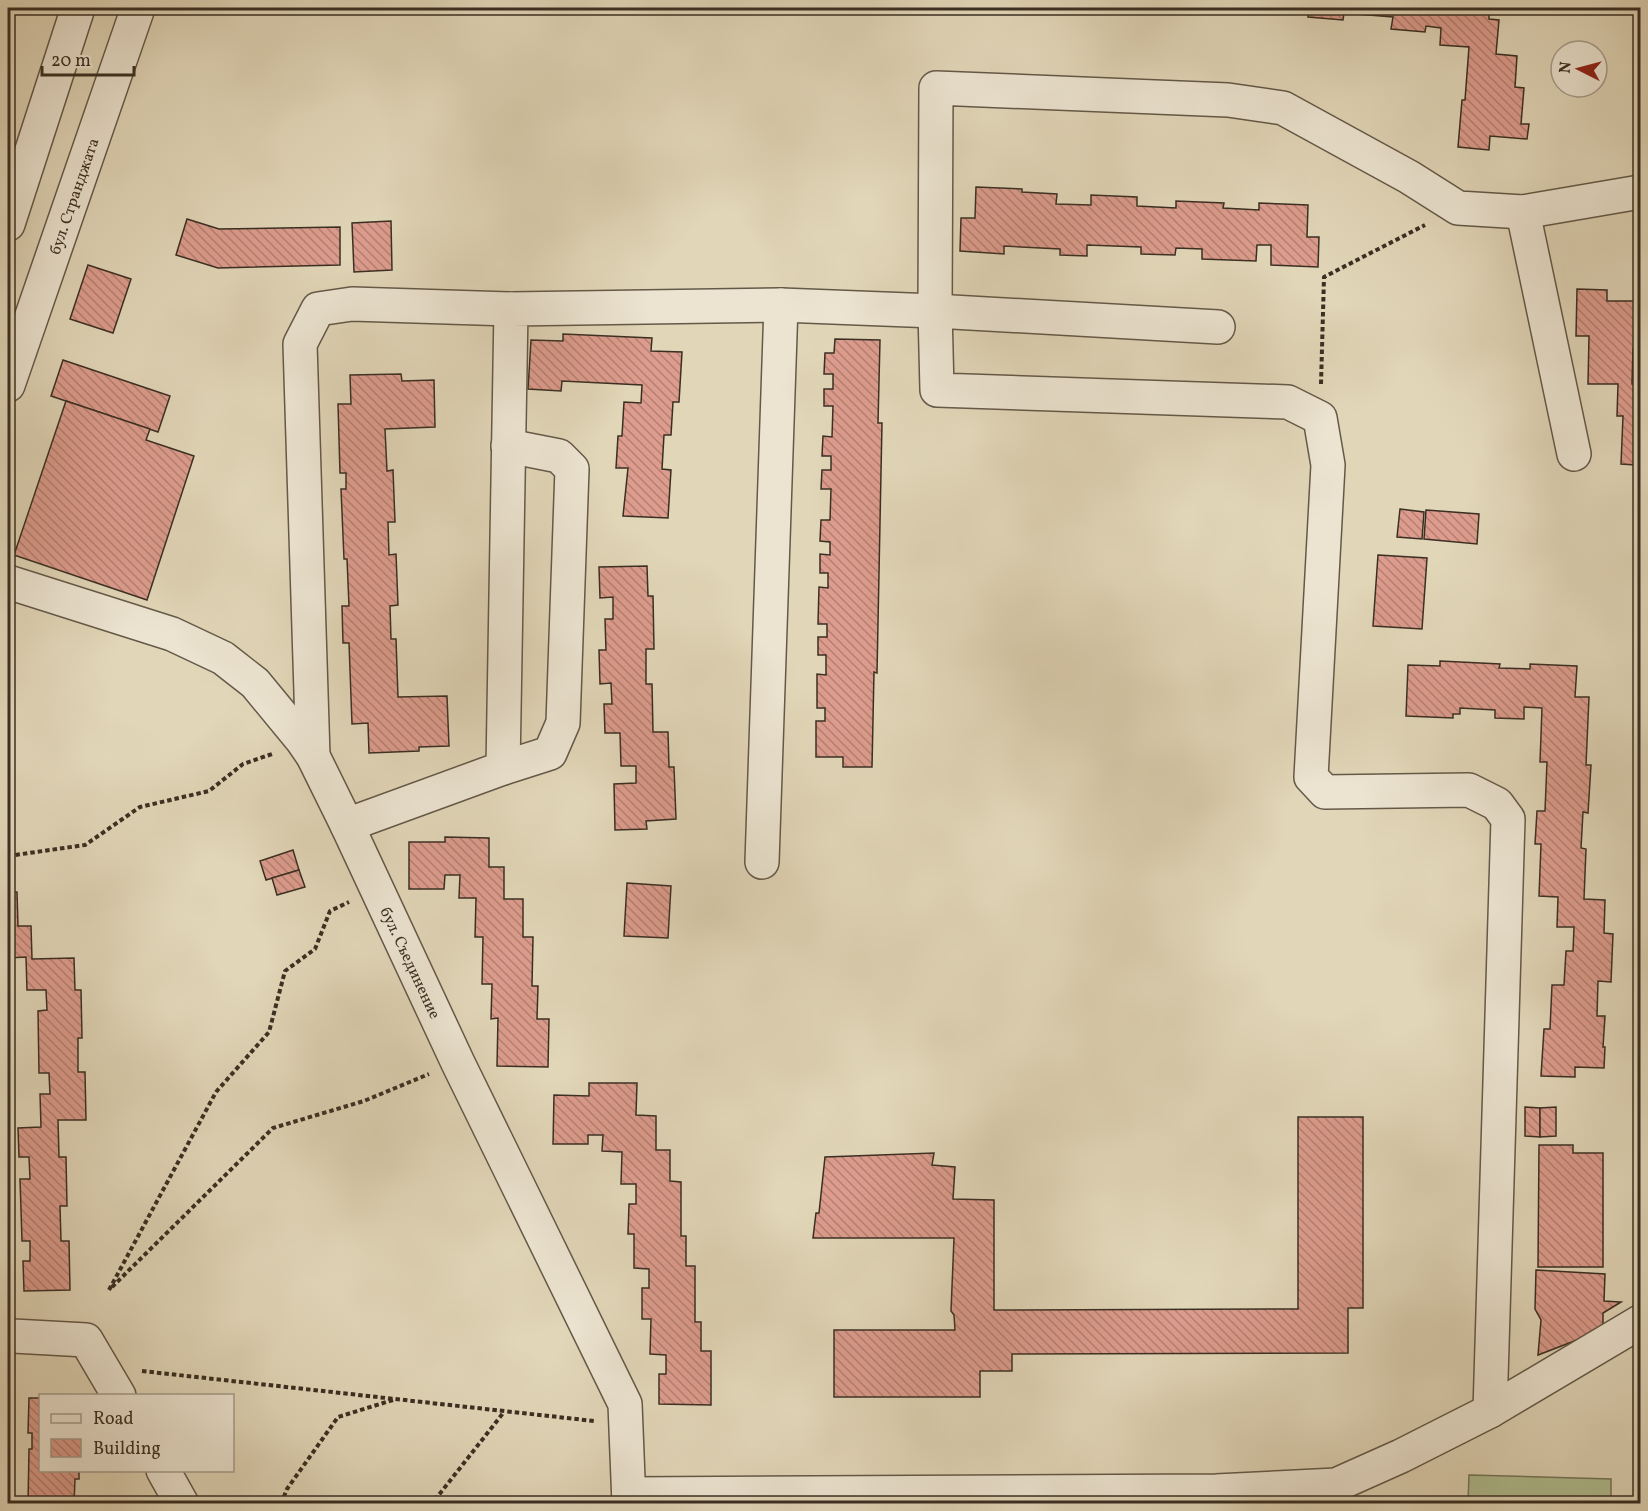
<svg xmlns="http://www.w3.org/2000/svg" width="1648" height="1511" font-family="Vollkorn,serif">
	<defs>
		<pattern id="building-back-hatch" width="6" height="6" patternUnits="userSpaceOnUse" patternTransform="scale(1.5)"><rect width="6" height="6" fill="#dd9c8d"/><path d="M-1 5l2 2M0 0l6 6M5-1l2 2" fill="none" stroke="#b48073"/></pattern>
	</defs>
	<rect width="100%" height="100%" fill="#e1d6b8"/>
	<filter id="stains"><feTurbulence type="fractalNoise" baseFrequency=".00333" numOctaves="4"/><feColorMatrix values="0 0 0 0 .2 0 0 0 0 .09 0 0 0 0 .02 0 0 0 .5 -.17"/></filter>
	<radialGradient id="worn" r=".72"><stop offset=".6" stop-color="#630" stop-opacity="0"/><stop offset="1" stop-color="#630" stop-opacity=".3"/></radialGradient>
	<!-- park -->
	<path fill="#b0be91" stroke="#75765a" stroke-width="1.5" d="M1469,1475L1611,1479V1503H1468Z"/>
	<!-- building -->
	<g fill="url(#building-back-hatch)" stroke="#3a2f23" stroke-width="1.5">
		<path d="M961,8H991V14L961,12Z"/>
		<path d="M1309,8H1475V12L1489,13V19L1499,20L1496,54L1517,56L1515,87L1524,88L1521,124H1529L1527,139L1490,136L1489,150L1458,147L1462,100H1465L1469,47L1440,45L1441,28L1426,26L1425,32L1391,29L1393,17L1344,13L1343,20L1308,17Z"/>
		<path d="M976,187L1022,189V192L1057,194L1056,204L1091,205V195L1137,197V206L1176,208V201L1224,203L1223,208L1259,210V203L1308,205L1307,237H1319L1318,267L1271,265V245H1257L1256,261L1202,259V249L1176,248L1175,255L1141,254V247L1087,245V256L1060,255V249L1004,246V254L960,251L961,218H975Z"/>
		<path d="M187,219L219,229L340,227V265L218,268L176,255Z"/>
		<path d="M391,221L392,270L354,272L352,223Z"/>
		<path d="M88,265L131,279L113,333L70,319Z"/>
		<path d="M1577,289L1607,290V301H1637V319H1640L1639,350L1633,349L1632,384H1640V497H1636V465L1621,464L1623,416H1617L1618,384H1588L1589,336H1576Z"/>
		<path d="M563,334L652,338L651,351L682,352L679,402H673L671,435H664L662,469L671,470L668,518L623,516L628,468H616L618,436H622L624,402L641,403L642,385L562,381L561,391L528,389L531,340L563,341Z"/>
		<path d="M835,339L880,340L878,423H882L877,673L874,672L872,767H843V757H816V721H825V708H817V674L826,675V655H818V637H827V624H818L819,587L828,588V573H820V554L830,555V542L820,541L821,520H830L831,489H821L822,470H831V456H822L823,436L832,437L833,406H824V389H833V374H824L825,353H834Z"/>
		<path d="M63,360L170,396L158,432L51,396Z"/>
		<path d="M401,374L402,381L434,380L435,427L385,429L387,471L393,470L395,522H388L389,555L396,554L398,605L390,606L391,639H396L398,697L447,696L449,746L419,747V751L369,753L368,723L352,724L349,643H343L342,606H349L347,559H344L341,489H346V473H340L338,404H351L350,375Z"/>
		<path d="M66,401L150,429L146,440L194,456L147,600L14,555Z"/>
		<path d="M1400,509L1424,512L1422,539L1397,537Z"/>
		<path d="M1426,510L1479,514L1477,544L1424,539Z"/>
		<path d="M1378,555L1427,558L1422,629L1373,626Z"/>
		<path d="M647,566L648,596H653L654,649H646V684H652L653,732H668L669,767H674L676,819L646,821L647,829L615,830L614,784L636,783V766H621L620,733H605L604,704H612L611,683L600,684L599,650H606L605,619H613V597L600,598L599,567Z"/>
		<path d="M1440,661L1500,664L1499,668L1530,669V664L1577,666L1575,697H1589L1586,765H1591L1588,813L1583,812L1581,848L1586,849L1584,899L1605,900L1604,933L1613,934L1611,982L1598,981L1597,1016H1605L1603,1047H1605L1604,1068L1575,1067V1077L1541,1076L1544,1029H1550L1552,985H1564L1566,951H1573L1574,927H1557L1558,897L1539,896L1541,844H1535L1537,811H1545L1547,762H1540L1542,708L1524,707V719L1495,718V710L1460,708V714H1453V718L1406,716L1408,665L1440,666Z"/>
		<path d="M445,837L489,838V867H504V899H523V937H533L532,986H538L537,1019H549L548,1067L497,1066L498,1018L491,1019L492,984H482L483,937H475L476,898H459L460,875H445L444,889H409V842H445Z"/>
		<path d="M293,850L299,870L266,880L260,861Z"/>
		<path d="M299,870L305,887L277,895L272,878Z"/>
		<path d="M627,883L671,886L668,938L624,936Z"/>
		<path d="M17,892L18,926H31L32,959L74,958L75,990H81L82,1038H78V1072H85L86,1120H58L59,1157H66L67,1206H60L61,1241H69L70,1290L24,1291L23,1261H30V1241H22L20,1179H30L29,1157H19L18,1128L41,1127L40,1094H50L49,1073H39L38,1011L47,1010L46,990H27L26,957L8,958V893Z"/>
		<path d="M589,1083H637L636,1115L656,1116V1150H670V1181L681,1182V1236H686V1266H695V1322H701V1351H711V1405L659,1404V1374H666V1355L650,1354L651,1319H642V1288H649V1269L634,1268V1234H628L629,1204H636V1184H621L622,1152L602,1151L603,1135H588V1144H553L554,1095L589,1096Z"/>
		<path d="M1525,1107L1540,1108V1137L1525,1136Z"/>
		<path d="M1556,1107V1136L1540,1137V1108Z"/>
		<path d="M1298,1117H1363V1308H1348V1353L1012,1354V1371H980V1397H834V1330H955L954,1315L951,1311L954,1238H813L816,1213H819L825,1157L934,1153L932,1165L955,1167L953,1199L994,1200V1310L1298,1309Z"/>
		<path d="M1539,1145H1573V1153H1603V1267H1538Z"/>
		<path d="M1536,1270L1605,1274L1604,1301L1621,1302L1603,1313V1330L1538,1355L1541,1320L1535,1309Z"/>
		<path d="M29,1398H40V1470H79V1479H75L74,1504H28L29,1449H32V1433H28Z"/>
	</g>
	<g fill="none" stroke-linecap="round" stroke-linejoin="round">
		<defs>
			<g id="minor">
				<path d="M1523,212L1574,454"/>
				<path d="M8,224L78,8"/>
				<path id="s1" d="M8,385L138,8"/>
				<path id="s2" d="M8,582L172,634L223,658L255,683L302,740L313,756L347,825L458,1063L625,1404L629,1504"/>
				<path d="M313,756L300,344L318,309L352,304L511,309"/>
				<path d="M503,768L550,753L563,723L572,469L559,456L508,446"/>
				<path d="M347,825L503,768L511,309L781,305L935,311L1218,327"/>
				<path d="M762,862L781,305"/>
				<path d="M8,1335L13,1336L86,1340L119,1396"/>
				<path d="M1490,1411L1508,819L1497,804L1469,790L1325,792L1311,777L1328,465L1320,418L1288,402L937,390L935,311L936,88L1228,100L1283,108L1409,177L1458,208L1523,212L1640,192"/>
				<path d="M163,1470L182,1504"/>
				<path d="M629,1494L1216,1491L1336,1485L1401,1456L1490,1411L1640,1322"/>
			</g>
		</defs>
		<!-- minor casing -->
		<use href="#minor" stroke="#645948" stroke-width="36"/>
		<!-- path -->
		<g stroke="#3a2f23" stroke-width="4" stroke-dasharray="4.5 3" stroke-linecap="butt">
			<path d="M1321,384L1324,277L1425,225"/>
			<path d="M8,856L85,845L140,807L209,791L243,764L272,754"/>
			<path d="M112,1287L273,1128L364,1101L429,1074"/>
			<path d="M109,1290L216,1092L269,1032L285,971L315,949L330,911L349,902"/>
			<path d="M142,1371L594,1421"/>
			<path d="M281,1504L287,1489L338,1417L393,1400"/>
			<path d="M428,1504L438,1496L504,1412"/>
		</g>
		<!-- minor -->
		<use href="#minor" stroke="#ece4d1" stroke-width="33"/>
	</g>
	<g text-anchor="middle" stroke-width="4.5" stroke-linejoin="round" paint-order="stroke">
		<!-- street labels -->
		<g font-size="16" fill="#3a2f23" stroke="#ece4d1">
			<text dy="6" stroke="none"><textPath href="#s1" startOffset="200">бул. Странджата</textPath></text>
			<text dy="6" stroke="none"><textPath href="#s2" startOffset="591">бул. Съединение</textPath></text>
		</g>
	</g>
	<!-- margin -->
	<rect width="1648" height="1511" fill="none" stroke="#e1d6b8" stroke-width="30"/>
	<rect x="9" y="9" width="1630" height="1493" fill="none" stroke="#3a2f23" stroke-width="3"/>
	<rect x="15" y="15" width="1618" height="1481" fill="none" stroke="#3a2f23" stroke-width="1.5"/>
	<!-- legend -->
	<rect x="39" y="1394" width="195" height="78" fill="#ece4d1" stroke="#a59c8b" stroke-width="1.5"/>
	<rect x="51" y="1414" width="30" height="9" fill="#ece4d1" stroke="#a59c8b" stroke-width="1.5"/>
	<text x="93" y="1424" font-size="18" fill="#3a2f23">Road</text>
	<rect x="51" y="1439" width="30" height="18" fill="url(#building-back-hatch)" stroke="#a59c8b" stroke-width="1.5"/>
	<text x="93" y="1454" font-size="18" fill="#3a2f23">Building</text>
	<!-- north arrow -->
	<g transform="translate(1579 69) rotate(276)"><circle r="28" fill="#ece4d1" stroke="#a59c8b" stroke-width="1.5"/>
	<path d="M0-4.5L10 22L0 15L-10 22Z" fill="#8f2418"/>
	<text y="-9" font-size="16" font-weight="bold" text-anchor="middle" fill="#3a2f23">N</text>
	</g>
	<!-- scale -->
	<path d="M42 66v9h92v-9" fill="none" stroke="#3a2f23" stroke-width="3"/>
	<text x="51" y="66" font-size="18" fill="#3a2f23" stroke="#ece4d1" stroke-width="4.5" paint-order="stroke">20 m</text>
	<rect width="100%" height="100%" filter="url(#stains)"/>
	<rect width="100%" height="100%" fill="url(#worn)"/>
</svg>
